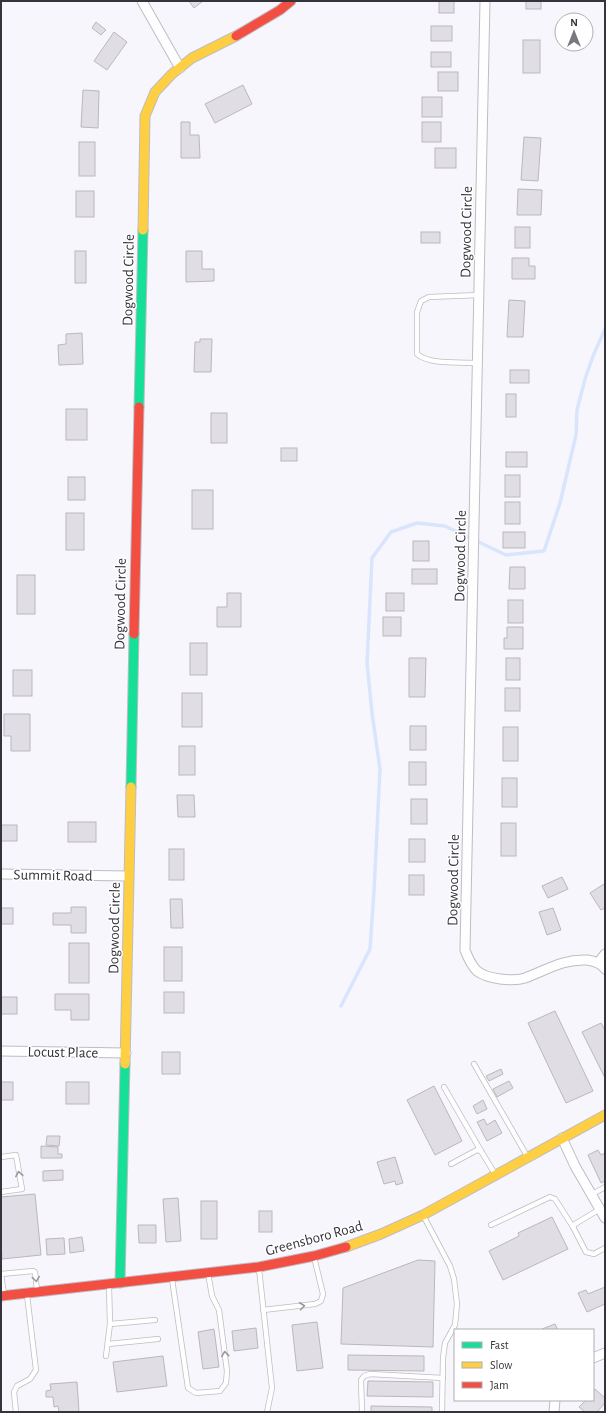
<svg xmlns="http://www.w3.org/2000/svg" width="606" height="1413" font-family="'Alegreya Sans',sans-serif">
	<rect width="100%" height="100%" fill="#f7f6fc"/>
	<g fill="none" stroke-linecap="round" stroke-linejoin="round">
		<!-- stream -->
		<path stroke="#d9e5fd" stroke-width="3.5" d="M341,1006L370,949L374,891L380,769L372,713L367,663L372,558L391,532L417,523L445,526L506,555L544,551L560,503L576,435L577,410L585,379L593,356L605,329"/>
	</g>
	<!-- building -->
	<g fill="#e1dde5" stroke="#bab7bd">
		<path d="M189,1H203L194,8Z"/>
		<rect x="439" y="1" width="15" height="12"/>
		<rect x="526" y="1" width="15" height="8"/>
		<path d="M96,22L106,30L101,35L92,28Z"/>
		<rect x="431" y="26" width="21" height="15"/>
		<path d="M114,32L127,42L107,70L94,61Z"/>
		<rect x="523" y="40" width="17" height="33"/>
		<rect x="431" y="52" width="20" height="15"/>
		<rect x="438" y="72" width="20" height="19"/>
		<path d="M243,85L252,104L215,123L205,104Z"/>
		<path d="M83,90L99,91L98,128L81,127Z"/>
		<rect x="422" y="97" width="20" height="20"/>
		<path d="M181,122H190V135H199L200,158H181Z"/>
		<rect x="422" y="122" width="19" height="20"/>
		<path d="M524,137L541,138L538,181L521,180Z"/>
		<rect x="79" y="142" width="16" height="34"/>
		<rect x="435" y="148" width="21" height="20"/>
		<path d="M518,189L542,190L541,215H517Z"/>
		<rect x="76" y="191" width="18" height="26"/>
		<rect x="515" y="227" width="15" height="21"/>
		<rect x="421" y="232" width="19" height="11"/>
		<rect x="75" y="251" width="11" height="32"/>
		<path d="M186,251H202V269H214V281L186,282Z"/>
		<path d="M512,258H529V266H535V279H512Z"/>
		<path d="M509,300L525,301L523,337H507Z"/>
		<path d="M82,333L83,364L59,365L58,345L66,344V334Z"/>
		<path d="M200,339H212L211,372H194L195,342H200Z"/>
		<rect x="510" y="370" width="19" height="13"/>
		<rect x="506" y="394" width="10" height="23"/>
		<rect x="66" y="409" width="21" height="31"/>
		<rect x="211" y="413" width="16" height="30"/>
		<rect x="281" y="448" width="16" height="13"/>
		<rect x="506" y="452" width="21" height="15"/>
		<rect x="505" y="475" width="15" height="22"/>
		<rect x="68" y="477" width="17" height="23"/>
		<rect x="192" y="490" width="21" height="39"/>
		<rect x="505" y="502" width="15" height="22"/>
		<rect x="66" y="513" width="18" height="37"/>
		<rect x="503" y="532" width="22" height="16"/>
		<rect x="413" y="541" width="16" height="20"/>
		<path d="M510,567H525V589H509Z"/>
		<rect x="412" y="569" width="25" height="15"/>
		<rect x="17" y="575" width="18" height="39"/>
		<path d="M227,593H241V627H217V607H227Z"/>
		<rect x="386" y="593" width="18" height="18"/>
		<rect x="508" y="600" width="15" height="23"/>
		<rect x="383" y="617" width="18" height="19"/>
		<path d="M507,627H523V649H504V638H507Z"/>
		<rect x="190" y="643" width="17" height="32"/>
		<path d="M409,658H426L425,697H409Z"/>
		<rect x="506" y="658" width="14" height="22"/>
		<rect x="13" y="670" width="19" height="26"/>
		<rect x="505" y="688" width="15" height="23"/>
		<rect x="182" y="693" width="20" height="34"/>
		<path d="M4,714H30V751H11V736H4Z"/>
		<rect x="410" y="726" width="16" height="24"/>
		<rect x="503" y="727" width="15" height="34"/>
		<rect x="179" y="746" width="16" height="29"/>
		<rect x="409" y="762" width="17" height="23"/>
		<rect x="502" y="778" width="15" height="29"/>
		<path d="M177,795H194L195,817H178Z"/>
		<rect x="411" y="799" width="16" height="25"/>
		<rect x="68" y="822" width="28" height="20"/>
		<rect x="501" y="823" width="15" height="33"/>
		<rect x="1" y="825" width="16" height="16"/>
		<rect x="409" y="839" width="16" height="23"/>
		<rect x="169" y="849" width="15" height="31"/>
		<rect x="409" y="875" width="15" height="20"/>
		<path d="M562,877L568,889L548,898L542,886Z"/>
		<path d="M604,884L605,886V908L601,910L590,893Z"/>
		<path d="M170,899H182L183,928H171Z"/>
		<path d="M71,907H86V933H71V925H53V913H71Z"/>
		<rect x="1" y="908" width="12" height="16"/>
		<path d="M553,908L561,930L547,935L539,912Z"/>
		<rect x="69" y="943" width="20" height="40"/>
		<rect x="164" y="947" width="18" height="34"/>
		<rect x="164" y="992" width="20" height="21"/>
		<path d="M55,994H89V1020H71V1010H55Z"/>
		<rect x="1" y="997" width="16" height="17"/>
		<path d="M555,1011L593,1091L566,1103L528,1023Z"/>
		<path d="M601,1023L605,1030V1078L582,1032Z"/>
		<rect x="162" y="1052" width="18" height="22"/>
		<path d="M501,1069L503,1074L489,1081L486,1076Z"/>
		<path d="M509,1081L513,1088L497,1097L493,1089Z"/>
		<rect x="1" y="1082" width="12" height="18"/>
		<rect x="66" y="1082" width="23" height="22"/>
		<path d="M434,1086L462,1141L435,1155L407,1100Z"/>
		<path d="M483,1100L487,1109L477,1114L473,1106Z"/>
		<path d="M484,1119L487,1125L495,1120L502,1133L487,1141L477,1122Z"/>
		<path d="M47,1136H60L59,1146L46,1145Z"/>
		<path d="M41,1146L58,1147V1154H62V1158H41Z"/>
		<path d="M598,1150L601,1155L605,1153V1181L601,1183L588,1155Z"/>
		<path d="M395,1157L403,1183L396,1185L395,1181L384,1184L377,1162Z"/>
		<path d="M63,1170V1180L43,1181V1171Z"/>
		<path d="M35,1194L41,1255L2,1259L1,1244V1197Z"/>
		<path d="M178,1198L181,1241L166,1242L163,1199Z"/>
		<rect x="201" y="1201" width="16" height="38"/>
		<rect x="259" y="1211" width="13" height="21"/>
		<path d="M552,1217L568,1249L503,1280L489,1251L519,1236L518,1233Z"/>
		<path d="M138,1225H156V1243H139Z"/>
		<path d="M82,1237L84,1251L70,1253L69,1239Z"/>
		<path d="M64,1238L65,1254L47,1255L46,1239Z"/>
		<path d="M418,1260L435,1261L433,1347L341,1344L343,1288Z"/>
		<path d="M605,1287V1304L587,1312L578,1293L586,1290L588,1294Z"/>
		<path d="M317,1322L323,1368L297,1371L292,1325Z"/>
		<path d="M555,1324L558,1330H542V1329Z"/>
		<path d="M256,1328L258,1348L234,1351L232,1331Z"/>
		<path d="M214,1329L219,1367L203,1369L198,1332Z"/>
		<path d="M348,1355L424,1356V1371L348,1370Z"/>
		<path d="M163,1356L167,1386L117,1392L113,1362Z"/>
		<path d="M368,1381L433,1382V1397L367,1396Z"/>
		<path d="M77,1382L79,1412H59L58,1406L54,1407L53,1397H46V1391L51,1390L50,1384Z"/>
		<path d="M595,1389L605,1398V1403L597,1412H585L579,1407L586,1400H593V1392Z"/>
		<path d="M371,1406L432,1407V1412H371Z"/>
	</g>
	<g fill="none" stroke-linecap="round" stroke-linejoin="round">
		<defs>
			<g id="lane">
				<path d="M478,363C460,362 430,365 417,354V312L421,301L429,297L479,295"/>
				<path d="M474,1064L527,1156"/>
				<path d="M444,1087L481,1151"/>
				<path d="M1,1157L16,1155L22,1189L1,1192"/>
				<path d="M451,1164L477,1150L481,1151L495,1174"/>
				<path d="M591,1195L605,1187"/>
				<path d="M600,1209L575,1224L573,1227L586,1252L594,1254L605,1248"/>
				<path d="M424,1217L450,1266L454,1279L457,1304L455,1325L445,1343L443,1358L442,1412"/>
				<path d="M491,1225L550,1197L555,1199L573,1227"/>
				<path d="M259,1269L272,1388L267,1412"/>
				<path d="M1,1274L33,1271L35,1272L37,1290"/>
				<path d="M1,1274L4,1294"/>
				<path d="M172,1279L188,1388L196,1393L220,1391L226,1383L227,1371L219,1310L212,1296L208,1273"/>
				<path d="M263,1310L315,1304L321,1301L323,1294L314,1257"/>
				<path d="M110,1324L155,1320"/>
				<path d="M108,1344L158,1339"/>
				<path d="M106,1356L110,1324L109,1286"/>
				<path d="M16,1412L14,1392L17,1386L30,1379L36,1370L27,1295"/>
				<path d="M362,1412L361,1380L364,1376L370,1374L443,1378"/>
			</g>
			<g id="street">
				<path d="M142,1L180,68"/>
				<path d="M485,1L465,950C468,958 471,965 477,971C487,979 513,982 525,978C547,970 562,959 587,960C595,961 601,963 605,969"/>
				<path d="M1,874L128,876"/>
				<path d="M598,963L605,954"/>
				<path d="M1,1051L126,1053"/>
				<path d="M562,1138L575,1166L605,1218"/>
				<path d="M593,1358L605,1353"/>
				<path d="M554,1412L555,1400"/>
			</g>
			<g id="fast">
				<path d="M139,407L143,230"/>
				<path d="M131,787L134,634"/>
				<path d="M120,1283L125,1064"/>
			</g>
			<g id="slow">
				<path d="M143,230L145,116L155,92L172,74L192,58L236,36"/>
				<path d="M125,1064L131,787"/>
				<path d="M346,1247L381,1234L423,1215L605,1115"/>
			</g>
			<g id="jam">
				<path d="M236,36L280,10L291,1"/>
				<path d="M134,634L139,407"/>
				<path d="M1,1296L259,1267L314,1256L346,1247"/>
			</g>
		</defs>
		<!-- lane casing -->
		<use href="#lane" stroke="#bebdc3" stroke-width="6"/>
		<!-- street casing -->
		<use href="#street" stroke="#bebdc3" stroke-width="11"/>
		<!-- fast casing -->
		<use href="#fast" stroke="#bebdc3" stroke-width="11"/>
		<!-- slow casing -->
		<use href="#slow" stroke="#bebdc3" stroke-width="11"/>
		<!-- jam casing -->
		<use href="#jam" stroke="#bebdc3" stroke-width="11"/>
		<!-- lane -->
		<use href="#lane" stroke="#fefeff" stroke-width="4.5"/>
		<!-- street -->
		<use href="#street" stroke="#fefeff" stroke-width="9"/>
		<!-- fast -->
		<use href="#fast" stroke="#16e098" stroke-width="9"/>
		<!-- slow -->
		<use href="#slow" stroke="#ffcf43" stroke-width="9"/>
		<!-- jam -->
		<use href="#jam" stroke="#f24e42" stroke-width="9"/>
	</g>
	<!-- one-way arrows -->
	<defs><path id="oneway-chevron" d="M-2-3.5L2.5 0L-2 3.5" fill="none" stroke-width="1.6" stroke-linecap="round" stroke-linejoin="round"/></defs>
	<g stroke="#9a989d">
		<use href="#oneway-chevron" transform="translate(19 1174) rotate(-99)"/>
		<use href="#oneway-chevron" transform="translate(36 1279) rotate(82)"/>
		<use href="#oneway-chevron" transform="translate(302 1306) rotate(-7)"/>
		<use href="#oneway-chevron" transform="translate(225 1354) rotate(-96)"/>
	</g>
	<g text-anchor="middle" stroke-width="3" stroke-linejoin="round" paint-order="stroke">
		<!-- street labels -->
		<g font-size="15" fill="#35333b" stroke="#fff">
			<text transform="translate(466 232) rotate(-89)" y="5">Dogwood Circle</text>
			<text transform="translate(128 280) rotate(-89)" y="5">Dogwood Circle</text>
			<text transform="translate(460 556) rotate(-89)" y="5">Dogwood Circle</text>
			<text transform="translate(120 604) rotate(-89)" y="5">Dogwood Circle</text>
			<text transform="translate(53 875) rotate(1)" y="5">Summit Road</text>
			<text transform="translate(453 880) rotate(-89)" y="5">Dogwood Circle</text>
			<text transform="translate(114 928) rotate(-89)" y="5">Dogwood Circle</text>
			<text transform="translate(63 1052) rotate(1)" y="5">Locust Place</text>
			<text transform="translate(314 1238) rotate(-15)" y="5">Greensboro Road</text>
		</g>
	</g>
	<!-- border -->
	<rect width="606" height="1413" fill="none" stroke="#35333b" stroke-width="4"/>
	<!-- legend -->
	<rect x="454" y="1329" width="140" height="72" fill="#ffffff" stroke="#aeadb1"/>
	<rect x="462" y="1342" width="20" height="6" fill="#16e098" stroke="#aeadb1"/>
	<text x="490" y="1349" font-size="12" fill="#35333b">Fast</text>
	<rect x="462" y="1362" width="20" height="6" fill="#ffcf43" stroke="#aeadb1"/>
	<text x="490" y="1369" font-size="12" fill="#35333b">Slow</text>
	<rect x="462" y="1382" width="20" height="6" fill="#f24e42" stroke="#aeadb1"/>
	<text x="490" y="1389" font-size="12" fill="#35333b">Jam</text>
	<!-- north arrow -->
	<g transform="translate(574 32)"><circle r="19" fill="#ffffff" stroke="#aeadb1"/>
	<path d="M0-3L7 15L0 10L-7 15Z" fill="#79777f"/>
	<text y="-6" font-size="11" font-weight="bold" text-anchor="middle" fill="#35333b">N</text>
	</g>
</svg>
